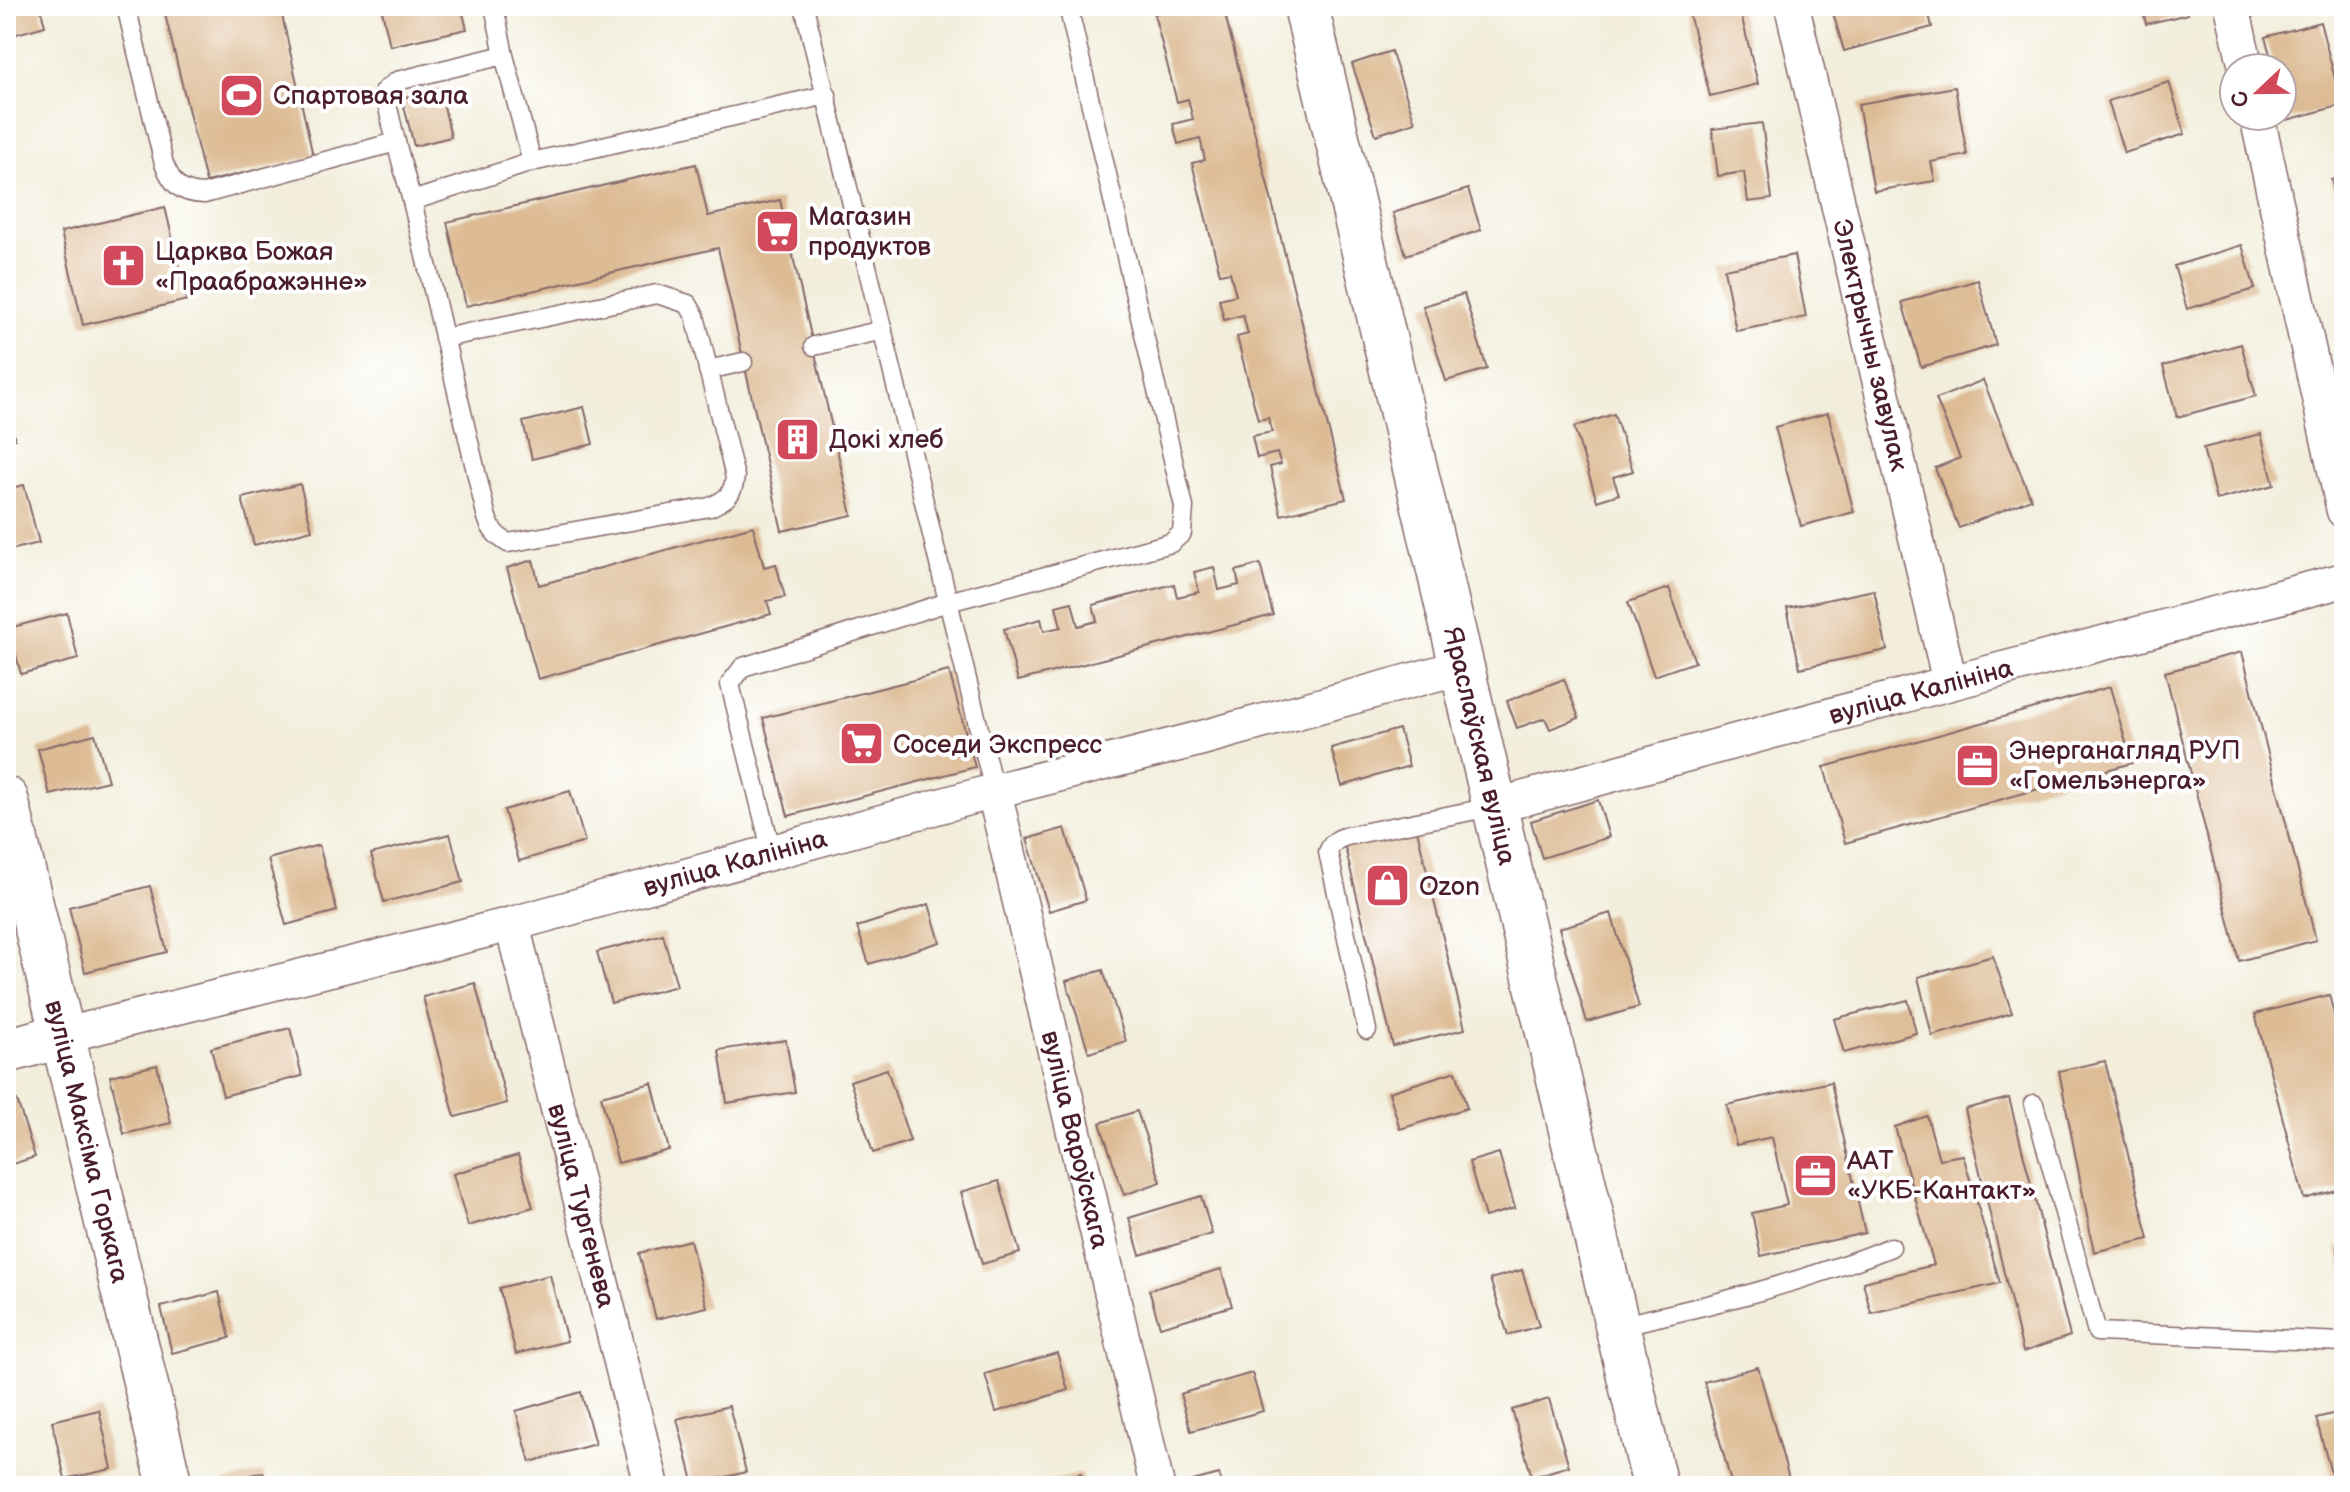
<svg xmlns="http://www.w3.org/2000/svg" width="2350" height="1492" font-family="'Balsamiq Sans',sans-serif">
	<rect width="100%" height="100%" fill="#fff"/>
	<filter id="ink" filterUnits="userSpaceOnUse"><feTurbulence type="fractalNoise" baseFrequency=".0125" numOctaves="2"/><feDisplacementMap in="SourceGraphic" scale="16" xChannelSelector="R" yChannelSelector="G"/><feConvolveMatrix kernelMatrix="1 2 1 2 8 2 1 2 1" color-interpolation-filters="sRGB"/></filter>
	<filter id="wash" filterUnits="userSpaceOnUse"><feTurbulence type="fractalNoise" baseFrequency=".006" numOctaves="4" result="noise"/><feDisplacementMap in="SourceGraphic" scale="32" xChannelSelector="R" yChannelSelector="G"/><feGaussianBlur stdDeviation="1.8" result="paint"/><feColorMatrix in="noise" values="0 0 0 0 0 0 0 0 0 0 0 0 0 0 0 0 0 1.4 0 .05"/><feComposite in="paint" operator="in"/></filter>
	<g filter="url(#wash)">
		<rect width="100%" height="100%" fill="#f2eedb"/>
		<g id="blocks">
			<!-- building -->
			<g fill="#ddbb94">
				<path d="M6,6H40L45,26L6,37Z"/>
				<path d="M163,6H280L313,156L206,182Z"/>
				<path d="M381,6H461L467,29L390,46Z"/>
				<path d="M1167,6H1223L1346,499L1281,515L1270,467L1281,464L1277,453L1257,458L1252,436L1272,432L1268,418L1258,420L1237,337L1248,334L1243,315L1224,320L1219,299L1236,295L1230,272L1220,274L1192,163L1205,160L1200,138L1178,144L1173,124L1193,119L1188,99L1177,102L1154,14L1169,10Z"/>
				<path d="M1338,6H1365V7L1340,14Z"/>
				<path d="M1687,6H1739L1758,84L1710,96Z"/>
				<path d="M1831,6H1927L1932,27L1844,51Z"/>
				<path d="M2142,6H2186L2188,14L2146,24Z"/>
				<path d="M2320,22L2342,105L2287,120L2282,100V68H2274L2265,37Z"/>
				<path d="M1391,51L1415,122L1376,135L1352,64Z"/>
				<path d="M2169,82L2185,134L2124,153L2108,101Z"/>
				<path d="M1955,87L1967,155L1931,162L1935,181L1874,191L1858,104Z"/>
				<path d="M440,88L451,137L414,146L402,98Z"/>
				<path d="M1762,123L1772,199L1748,202L1744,172L1718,176L1712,129Z"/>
				<path d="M696,164L708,216L780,200L852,515L782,531L718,248L466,306L447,222Z"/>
				<path d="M2344,175V220H2343L2331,180Z"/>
				<path d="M1468,189L1481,230L1406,255L1393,213Z"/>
				<path d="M165,207L187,300L83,325L61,232Z"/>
				<path d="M2242,245L2255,289L2187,309L2174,266Z"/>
				<path d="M1794,255L1806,317L1736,331L1724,269Z"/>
				<path d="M1978,280L1996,345L1921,367L1902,302Z"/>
				<path d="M1464,294L1487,369L1446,381L1423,306Z"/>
				<path d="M2241,344L2256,396L2177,417L2163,366Z"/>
				<path d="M1983,380L2031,499L1959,528L1935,468L1960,458L1936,399Z"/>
				<path d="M6,407L15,439L6,442Z"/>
				<path d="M584,407L593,444L532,459L523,422Z"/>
				<path d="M1828,413L1854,512L1801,526L1775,427Z"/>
				<path d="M1614,414L1633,471L1613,477L1619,494L1597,501L1574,427Z"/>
				<path d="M2261,434L2274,485L2216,500L2203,448Z"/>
				<path d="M300,484L312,530L254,545L242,498Z"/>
				<path d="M24,485L39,543L6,551V489Z"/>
				<path d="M753,526L764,567L776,564L785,597L767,601L771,614L538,679L507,568L533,560L539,585Z"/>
				<path d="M1260,564L1273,615L1018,681L1004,629L1041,619L1044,631L1061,627L1056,606L1072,602L1078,626L1097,621L1093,605L1174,584L1177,597L1199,592L1194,572L1214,567L1219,590L1239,585L1236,571Z"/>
				<path d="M1669,588L1695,662L1654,676L1628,602Z"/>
				<path d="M1874,590L1887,650L1800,668L1787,608Z"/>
				<path d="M67,613L78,659L21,674L9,628Z"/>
				<path d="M2242,652L2316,940L2239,961L2165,672Z"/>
				<path d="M949,671L975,767L788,816L763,718Z"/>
				<path d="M1564,679L1579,718L1550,729L1545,718L1517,728L1507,701Z"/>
				<path d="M2110,687L2132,763L1845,843L1824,767Z"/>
				<path d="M1399,729L1409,766L1342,786L1331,748Z"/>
				<path d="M95,734L108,781L50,795L38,749Z"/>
				<path d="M570,791L585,842L519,861L504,810Z"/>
				<path d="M1598,800L1609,837L1542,858L1531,821Z"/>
				<path d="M1416,826L1465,1029L1393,1046L1344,843Z"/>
				<path d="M1065,828L1086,900L1049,911L1027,839Z"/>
				<path d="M450,834L463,882L384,902L371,854Z"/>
				<path d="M319,845L337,911L286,925L268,859Z"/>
				<path d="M150,886L167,952L85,972L69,907Z"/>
				<path d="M929,904L940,942L869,964L857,927Z"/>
				<path d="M1611,913L1639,1007L1587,1022L1559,928Z"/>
				<path d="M663,934L677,986L611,1003L597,952Z"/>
				<path d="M1993,956L2012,1013L1932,1036L1918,977Z"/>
				<path d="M1103,970L1126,1041L1089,1053L1066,981Z"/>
				<path d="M475,983L507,1103L455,1117L423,997Z"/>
				<path d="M2329,995L2344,1052V1188L2304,1199L2255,1014Z"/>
				<path d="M1908,1000L1916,1033L1844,1053L1834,1019Z"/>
				<path d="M290,1028L302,1076L223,1096L211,1048Z"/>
				<path d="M786,1040L795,1092L727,1103L719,1050Z"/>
				<path d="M2105,1061L2149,1239L2094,1252L2059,1071Z"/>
				<path d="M157,1065L171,1123L124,1134L110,1076Z"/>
				<path d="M887,1069L910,1141L873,1153L850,1081Z"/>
				<path d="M1456,1071L1467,1108L1400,1129L1389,1092Z"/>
				<path d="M1831,1082L1865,1233L1761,1256L1752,1213L1787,1205L1772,1137L1736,1145L1727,1105Z"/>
				<path d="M652,1083L669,1150L618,1163L601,1096Z"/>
				<path d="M2009,1098L2070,1336L2023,1352L1965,1109Z"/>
				<path d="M17,1100L35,1157L6,1166V1104Z"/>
				<path d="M1137,1111L1161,1182L1124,1195L1100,1123Z"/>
				<path d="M1927,1116L1939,1159L1963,1155L2000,1283L1871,1313L1863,1282L1934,1265L1895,1127Z"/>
				<path d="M1499,1153L1515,1208L1485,1217L1469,1162Z"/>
				<path d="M518,1155L533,1207L468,1226L453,1174Z"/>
				<path d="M999,1181L1020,1253L982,1264L961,1192Z"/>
				<path d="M1201,1196L1212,1234L1140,1255L1129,1218Z"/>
				<path d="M690,1240L707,1307L656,1319L639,1253Z"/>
				<path d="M2344,1246V1272H2343L2337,1247Z"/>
				<path d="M1221,1269L1232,1306L1160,1327L1149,1290Z"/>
				<path d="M1522,1270L1539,1326L1508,1335L1490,1279Z"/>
				<path d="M550,1275L567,1341L516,1354L499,1288Z"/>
				<path d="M219,1292L230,1338L172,1353L161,1307Z"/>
				<path d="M1057,1353L1068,1390L996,1412L985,1374Z"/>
				<path d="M1758,1367L1791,1486H1732L1704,1382Z"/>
				<path d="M1252,1373L1263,1411L1191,1431L1180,1394Z"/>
				<path d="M581,1392L595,1444L530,1462L516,1411Z"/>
				<path d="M1549,1399L1569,1466L1532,1477L1512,1410Z"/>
				<path d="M729,1406L746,1472L694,1485L677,1419Z"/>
				<path d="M99,1410L112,1469L65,1479L52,1421Z"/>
				<path d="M2344,1411V1474L2332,1477L2316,1418Z"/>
				<path d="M263,1472L267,1486H211V1485Z"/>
				<path d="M1081,1473L1084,1486H1039V1485Z"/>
				<path d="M1219,1474L1223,1486H1183L1182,1484Z"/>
			</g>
		</g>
	</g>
	<g filter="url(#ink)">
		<use href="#blocks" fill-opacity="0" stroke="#856769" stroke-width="2"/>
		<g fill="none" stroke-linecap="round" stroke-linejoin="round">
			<defs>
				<g id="lane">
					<path d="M126,6L164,164C173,185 180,193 204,194L396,142L412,201"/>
					<path d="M804,6L994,791"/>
					<path d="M504,55L532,162"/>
					<path d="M396,142L384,91L397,81L504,55L494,6"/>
					<path d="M444,338L657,294L688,304L695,316L735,477C733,495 727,499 710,507L508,543C495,535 490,529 486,514L412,201L532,162L827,95"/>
					<path d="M814,346L883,330"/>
					<path d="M708,370L743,362"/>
					<path d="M772,853L730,684L743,667L948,602L1171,543L1182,533L1184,507L1068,6"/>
					<path d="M1367,1030L1328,852C1332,842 1337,839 1347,836L1496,806"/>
					<path d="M2034,1104L2097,1332L2344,1342"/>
					<path d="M1618,1326C1708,1306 1805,1282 1891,1247"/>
				</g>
				<g id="street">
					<path id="s1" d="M1792,6L1950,683"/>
					<path d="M2232,6L2246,68"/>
					<path d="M2257,116L2344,511"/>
					<path id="s2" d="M994,791L1157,1486"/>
					<path id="s3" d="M1496,806L1950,683L2344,580"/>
					<path id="s4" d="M512,924L652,1486"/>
					<path id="s5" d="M61,1036L512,924L994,791L1202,738L1461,667"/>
				</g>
				<g id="secondary">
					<path id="s6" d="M1306,6L1655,1486"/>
					<path id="s7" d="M6,799L170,1486"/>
					<path d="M6,1051L61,1036"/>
				</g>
			</defs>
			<!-- lane casing -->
			<use href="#lane" stroke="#856769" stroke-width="21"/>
			<!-- street casing -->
			<use href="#street" stroke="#856769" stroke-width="37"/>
			<!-- secondary casing -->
			<use href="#secondary" stroke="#856769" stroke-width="47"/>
			<!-- lane -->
			<use href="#lane" stroke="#fff" stroke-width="18"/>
			<!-- street -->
			<use href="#street" stroke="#fff" stroke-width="34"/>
			<!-- secondary -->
			<use href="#secondary" stroke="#fff" stroke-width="44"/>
		</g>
	</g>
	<!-- icons -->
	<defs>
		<symbol id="stadium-square" viewBox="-11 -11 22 22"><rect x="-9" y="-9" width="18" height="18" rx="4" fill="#d1495b" stroke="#fff"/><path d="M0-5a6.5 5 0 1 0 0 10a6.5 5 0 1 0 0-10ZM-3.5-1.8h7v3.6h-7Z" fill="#fff"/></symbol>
		<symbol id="supermarket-square" viewBox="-11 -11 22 22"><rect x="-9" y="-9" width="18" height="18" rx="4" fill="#d1495b" stroke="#fff"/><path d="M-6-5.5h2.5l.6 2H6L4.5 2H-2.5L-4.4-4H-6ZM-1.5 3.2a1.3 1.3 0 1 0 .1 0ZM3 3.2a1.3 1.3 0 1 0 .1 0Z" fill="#fff"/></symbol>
		<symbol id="church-square" viewBox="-11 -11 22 22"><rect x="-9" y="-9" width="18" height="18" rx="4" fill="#d1495b" stroke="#fff"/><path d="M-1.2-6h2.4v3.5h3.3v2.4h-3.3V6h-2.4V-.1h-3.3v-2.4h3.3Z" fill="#fff"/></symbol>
		<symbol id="building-square" viewBox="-11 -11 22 22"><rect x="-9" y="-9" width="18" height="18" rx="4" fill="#d1495b" stroke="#fff"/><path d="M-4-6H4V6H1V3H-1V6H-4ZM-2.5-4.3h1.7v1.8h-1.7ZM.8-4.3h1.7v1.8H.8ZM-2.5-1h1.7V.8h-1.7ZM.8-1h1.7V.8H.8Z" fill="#fff"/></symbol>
		<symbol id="office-square" viewBox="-11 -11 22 22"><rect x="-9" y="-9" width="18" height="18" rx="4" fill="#d1495b" stroke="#fff"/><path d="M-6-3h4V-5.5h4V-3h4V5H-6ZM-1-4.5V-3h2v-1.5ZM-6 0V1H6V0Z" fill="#fff"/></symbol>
		<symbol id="shop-square" viewBox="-11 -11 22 22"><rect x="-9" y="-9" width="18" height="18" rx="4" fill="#d1495b" stroke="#fff"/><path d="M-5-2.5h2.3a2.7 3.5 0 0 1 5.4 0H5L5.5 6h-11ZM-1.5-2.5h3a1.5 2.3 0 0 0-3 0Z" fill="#fff"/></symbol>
	</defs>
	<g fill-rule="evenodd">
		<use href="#stadium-square" x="216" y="70" width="51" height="51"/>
		<use href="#supermarket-square" x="752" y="206" width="51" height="51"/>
		<use href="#church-square" x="98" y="240" width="51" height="51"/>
		<use href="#building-square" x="772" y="414" width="51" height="51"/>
		<use href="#supermarket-square" x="836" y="718" width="51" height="51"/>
		<use href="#office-square" x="1952" y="740" width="51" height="51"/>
		<use href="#shop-square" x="1362" y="860" width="51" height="51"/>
		<use href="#office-square" x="1790" y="1150" width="51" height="51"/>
	</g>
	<g text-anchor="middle" stroke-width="8" stroke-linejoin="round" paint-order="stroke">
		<!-- poi labels -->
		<g font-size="26" fill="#4a1f2b" stroke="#fff" text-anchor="start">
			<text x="273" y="104">Спартовая зала</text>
			<text x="808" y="225">Магазин<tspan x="808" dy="30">продуктов</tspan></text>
			<text x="155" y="260">Царква Божая<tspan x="155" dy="30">«Праабражэнне»</tspan></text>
			<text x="829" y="448">Докі хлеб</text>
			<text x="893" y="753">Соседи Экспресс</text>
			<text x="2009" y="759">Энерганагляд РУП<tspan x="2009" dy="30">«Гомельэнерга»</tspan></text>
			<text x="1419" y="895">Ozon</text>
			<text x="1847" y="1169">ААТ<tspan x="1847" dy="30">«УКБ-Кантакт»</tspan></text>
		</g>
		<!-- street labels -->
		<g font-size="26" fill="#4a1f2b" stroke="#fff">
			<text dy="9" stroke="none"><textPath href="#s1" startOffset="348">Электрычны завулак</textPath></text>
			<text dy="9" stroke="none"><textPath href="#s3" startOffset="440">вуліца Калініна</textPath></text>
			<text dy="9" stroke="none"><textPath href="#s6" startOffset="760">Яраслаўская вуліца</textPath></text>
			<text dy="9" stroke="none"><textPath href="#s5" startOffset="696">вуліца Калініна</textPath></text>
			<text dy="9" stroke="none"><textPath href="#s2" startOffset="358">вуліца Вароўскага</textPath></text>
			<text dy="9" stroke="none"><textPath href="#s7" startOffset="352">вуліца Максіма Горкага</textPath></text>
			<text dy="9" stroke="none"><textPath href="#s4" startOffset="290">вуліца Тургенева</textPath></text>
		</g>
	</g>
	<!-- margin -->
	<rect width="2350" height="1492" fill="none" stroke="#fff" stroke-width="32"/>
	<!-- north arrow -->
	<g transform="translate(2258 92) rotate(248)"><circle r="38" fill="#ffffff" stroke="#b7a5aa" stroke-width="2"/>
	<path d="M0-6L14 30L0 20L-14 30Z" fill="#d1495b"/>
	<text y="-12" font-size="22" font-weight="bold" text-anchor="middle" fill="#4a1f2b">С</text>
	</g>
</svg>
